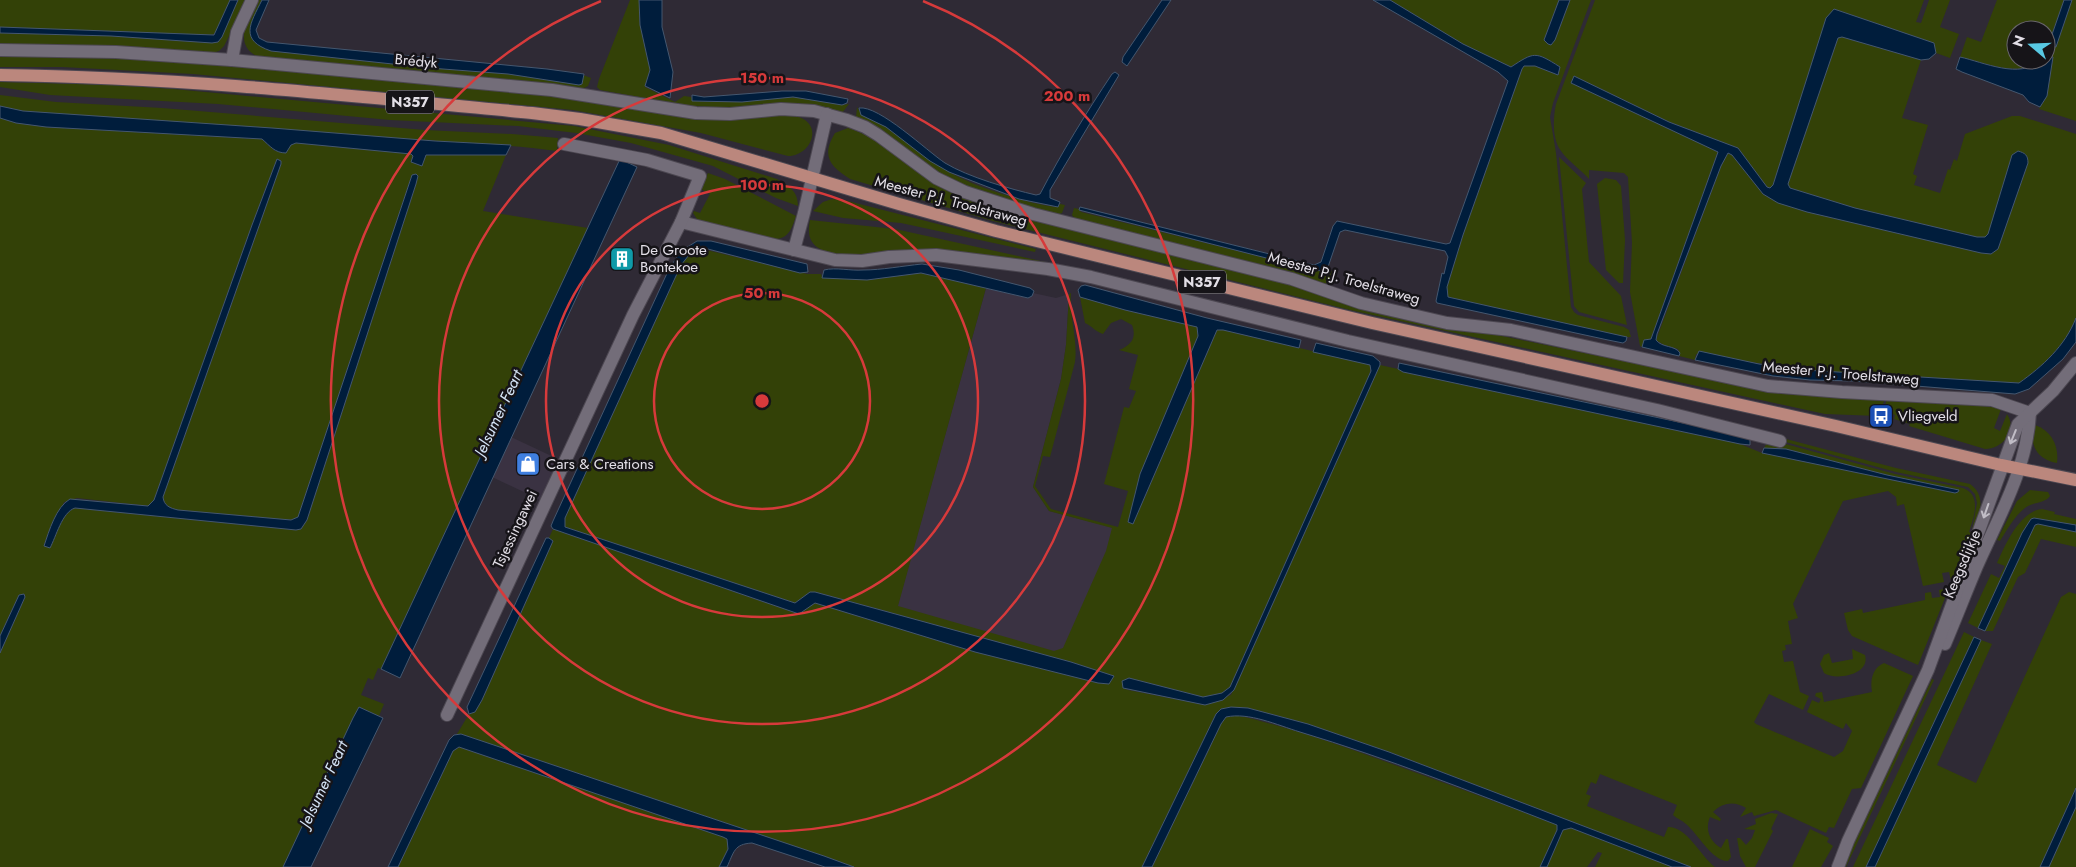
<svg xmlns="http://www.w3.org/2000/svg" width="2076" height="867" font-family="Jost,sans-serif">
	<rect width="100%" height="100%" fill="#2f2a35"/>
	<!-- built -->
	<g fill="#3a3242">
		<path d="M986,288L1027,298L1033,293L1056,298L1069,294L1066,345L1061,379L1033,487L1049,511L1126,531L1068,661L895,615Z"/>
		<path d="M511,437L560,460L541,500L492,477Z"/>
	</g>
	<!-- green -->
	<g fill="#334107" fill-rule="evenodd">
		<path d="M0,0H230L216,33L209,36L0,27Z"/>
		<path d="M238,0H247L224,46L219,51L212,53L0,45V33L111,36L212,43L222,37Z"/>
		<path d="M256,0H262L250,29L271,51L430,68L508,74L579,85L583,75L591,78L588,86L582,89L261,58C231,46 248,20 256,0Z"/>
		<path d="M630,0H639L640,25L650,70L645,87L675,102L684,96L691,97L693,101L742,102L793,97L842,105L849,104L842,113L690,106L600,90L597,87L599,79Z"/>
		<path d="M1390,0H1559L1544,40H1555L1570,0H1591L1553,103L1550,117L1556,153L1571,307L1574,312L1578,315L1624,327L1629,330L1631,337H1624L1448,297L1446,293L1447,287L1463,235L1522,69L1524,66H1535L1558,75L1560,67L1515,64L1511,67C1468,51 1429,24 1390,0Z"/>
		<path d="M1595,0H1924L1916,22L1921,23L1929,0H1950L1940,27L1959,34L1950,58L1936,53L1933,43L1834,9L1773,185L1770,188L1767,187L1738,148L1669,122L1574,76L1718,152L1651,339L1644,340L1642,347L1640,346L1630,292L1632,243L1628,177L1624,173L1589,170V179C1580,169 1568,161 1561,151C1552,139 1553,118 1556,104Z"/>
		<path d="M1997,0H2064L2048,45L2056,47L2072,0H2076V121L2039,109L2047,96L2053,58L2046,54V30H2016V60H2040C2021,79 1983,62 1960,57L1967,37L1981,42Z"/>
		<path d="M1842,37L1921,60L1902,118L1928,125L1913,174L1917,176L1914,185L1940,193L1948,169L1950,170L1954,159L1957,161L1965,134L2012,116H2020L2076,134V318L2067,339L2036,371L2019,383L1805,370L1696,354L1695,360L1679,356L1680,353L1678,349L1664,345L1656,340L1721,166L1728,153L1732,155L1763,194L1807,212L1981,253L1991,254L1998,249L2028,163L1988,234L1985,237H1977L1855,208L1790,188L1787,184L1838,38Z"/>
		<path d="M0,55C39,56 78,55 117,57C204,62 290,71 377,79C434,84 492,87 550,95C611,102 672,121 734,119C755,118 779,110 799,117C824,126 810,156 788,156L701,133L573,110L193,74L62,67H0Z"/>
		<path d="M0,82L112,85L173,89L574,126L669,145L777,179C788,186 798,190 798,206L776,198L713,166L631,143L576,133L518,126L390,120L218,104L50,95L0,87Z"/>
		<path d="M0,95L56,102L162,108L425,130L512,134L558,138L557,151C507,144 458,143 409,139C280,129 152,121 23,111L0,106Z"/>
		<path d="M857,107C863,119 876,120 887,128C908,142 927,159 949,172C973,186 1031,205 1058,207L1060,204L1065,205L1062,213L1057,215L970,188L939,174L856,118Z"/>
		<path d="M0,118L16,123L46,127L262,139L275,151L296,143L411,154L413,156L411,162L421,166L426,155H506L483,211L588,228L381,669L378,668L373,680L368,678L361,695L384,704L379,716L359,707L283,867H0V653L25,597L24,594L19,595L0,636ZM277,159L281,161V164L163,497C164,506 170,508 178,510L291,520L298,517L412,175L416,184L307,520L301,529L296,530L75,508L70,509L44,546L64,502L77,498L149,506L154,500L252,225Z"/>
		<path d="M848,128C881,138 904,164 933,182C952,195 975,201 997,208L1483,332L1783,394L1885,399L1878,416L1825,414L1350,310L993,221L850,179C832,167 820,158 835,133Z"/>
		<path d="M1559,157L1586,183L1582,189L1589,262L1621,296L1627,325L1579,312L1574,306Z"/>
		<path d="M708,173L725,179L796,216C792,228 789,238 776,239L699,222L693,213L694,211L700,213L710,194L701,189Z"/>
		<path d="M1605,178L1616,180L1621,186L1625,240L1623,283H1619L1606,270L1597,184Z"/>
		<path d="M832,199L844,200L1036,249L1035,252L901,223L843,218L813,211L823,202Z"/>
		<path d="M1074,208L1079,209L1081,212L1298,266C1311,270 1324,269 1336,272L1332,282L1324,284L1076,220L1072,215Z"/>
		<path d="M810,220L895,229L1059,265L837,255C817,250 805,244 810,220Z"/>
		<path d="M698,248L807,274H821L822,277L867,280L921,273L986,288L898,606L1054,651L1063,648L1106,551L1112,528L1049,511L1033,487L1061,379L1066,345L1069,294L1071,293C1069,317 1078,339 1075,362L1050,457L1043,456L1035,486L1051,509L1118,527L1128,491L1104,484L1124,407L1129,408L1136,391L1129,389L1138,355L1119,350C1131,345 1137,338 1132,325L1121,319L1111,323L1103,334C1096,332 1092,326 1085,323L1080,297L1125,310L1197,327L1198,336L1177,387L1128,522L1133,524L1217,330H1223L1371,365L1369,379L1230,687L1222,693L1203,697L1129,678L1123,688L1128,690L1205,705L1231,695L1380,365L1398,369L1403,372L1740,444L1762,453L1955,493L1958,490L1887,475L1786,449L1764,448L1767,443H1782L1895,474L1963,488C1982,495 1974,517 1969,532L1973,533L1957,579L1951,580L1949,572L1942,573L1944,582L1923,586L1904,504L1897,506L1896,497L1888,491L1843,501L1793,604L1798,618L1788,621L1792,644L1785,645L1786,650L1782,651L1784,662L1793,661L1800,692L1809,696L1803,710L1769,694L1754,722L1756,724L1834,757L1843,751L1852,731L1846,723L1843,729L1807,712L1812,700L1819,703L1821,699L1815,696L1816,693L1822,692L1824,702L1872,692C1870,681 1872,668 1884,663L1913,676L1861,788L1852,789L1834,828L1829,827L1826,833L1776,810L1754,816L1752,812L1740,817L1746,808C1735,801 1723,802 1713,812L1721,819L1720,821L1710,817C1705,829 1709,841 1721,848L1726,839H1728L1731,857L1728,861C1713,862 1698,834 1686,824C1682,820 1677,819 1673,815L1677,805L1600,774L1596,784L1591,782L1586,794L1591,796L1587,806L1664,837L1668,827C1688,827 1700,856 1715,867H1691L1389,752L1308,724L1248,708L1231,707L1221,709L1216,714L1142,867H854L461,734H457L469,714L477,709L482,700L553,541L549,538L553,529L799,614L815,603L975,652L1098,683L1113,676L1071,662L816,592H810L795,604L565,527V518L681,265L694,249Z"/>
		<path d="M1887,399L1995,407L2001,409L1994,428L2000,431L2007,414C2018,431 2002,449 1985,449L1909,426L1910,424L1894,419L1895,415L1883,411Z"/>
		<path d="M2035,425C2052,431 2059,446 2057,463C2037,460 2028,444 2035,425Z"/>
		<path d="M1786,439L1896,468L1970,484C1987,496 1979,514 1975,530H1972L1977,503L1975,494L1968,487L1896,472L1782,441Z"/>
		<path d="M2030,490L2048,492L2050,496C2045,503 2036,502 2028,506C2016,513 2007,530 2000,541L1997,540L2017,501Z"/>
		<path d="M2042,509L2055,512L2054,514L2076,519V525L2034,518L2031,519L2022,533L1978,628L1968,623L1991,574L1999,578L2005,566L1997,563C2005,545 2020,511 2042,509Z"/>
		<path d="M2038,524L2076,532V547L2041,539L2025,573L2018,577L1993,631H1985L2033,528Z"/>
		<path d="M1949,588L1918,665L1852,636L1848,630L1844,613L1862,609L1863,613L1925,600V593L1931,592L1932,598L1940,597L1939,590Z"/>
		<path d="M2069,592L2076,594V788L2040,867H1875L1981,640L1992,644L1937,765L1976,783L2061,597Z"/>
		<path d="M1964,632L1974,637L1866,867H1853Z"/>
		<path d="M1852,649L1865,655C1871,675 1835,681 1824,673L1820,664L1824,655L1829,653L1832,663L1853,659Z"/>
		<path d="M1932,679L1934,680L1846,867H1843Z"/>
		<path d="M1236,715C1293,728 1348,748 1403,768C1455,787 1506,805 1557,825V830L1540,867H1152L1221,724L1226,717Z"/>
		<path d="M459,747L723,837L727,839L728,849L719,867H398L453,751Z"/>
		<path d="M2076,807V867H2049Z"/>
		<path d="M1771,813L1778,814L1771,829L1773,831L1755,867H1746L1740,856L1737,838H1740L1746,845L1752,838L1755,830L1744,829L1756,824L1755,819Z"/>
		<path d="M1571,828L1577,830L1672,867H1595L1602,853L1598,852L1587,867H1547L1563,830Z"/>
		<path d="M1810,829L1829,838L1827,842L1833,846L1821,867H1792Z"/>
	</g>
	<!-- water -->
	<g fill="#001d3c" stroke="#44576f">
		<path d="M230,0H238L222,37L218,42L212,43L111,36L0,33V27L214,35Z"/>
		<path d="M262,0H269L256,30L259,38L267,42L547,69L584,74L582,84L579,85L508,74L430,68L271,51C239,40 250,24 262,0Z"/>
		<path d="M639,0H662V27L673,72L670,98L645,86L650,70L640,25Z"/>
		<path d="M1162,0H1171L1127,66L1122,62L1123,57Z"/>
		<path d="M1373,0H1390L1463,44L1511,67C1534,52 1535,51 1560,67L1558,75L1535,66H1524L1522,69L1463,235L1447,287L1448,297L1627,337L1626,341L1623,343L1608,340L1437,303L1436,301L1442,273L1444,274L1448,257L1445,251L1345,230L1340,232L1328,267L1323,271L1313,270L1079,210L1080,207L1314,265L1321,262L1333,226L1337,221L1446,244L1450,243L1508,81L1498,72Z"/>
		<path d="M1559,0H1570L1555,40L1551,45L1548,44L1544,40Z"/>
		<path d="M2064,0H2072L2056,47L2048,46Z"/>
		<path d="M1834,9L1934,43L1936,53L1929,59L1921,60L1842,37L1838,38L1788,184L1790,188L1855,208L1977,237H1985L1988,234L2012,155L2018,151C2025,153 2028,155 2028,163L1998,249L1991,254L1981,253L1807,212L1778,203L1763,194L1732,155L1728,153L1721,166L1657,334L1656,340C1662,348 1675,345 1680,353L1679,356L1642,347L1644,340L1651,339L1718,152L1571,83L1574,76L1669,122L1738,148L1767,187L1770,188L1773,185L1826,18Z"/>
		<path d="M2046,54L2053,57L2047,96L2040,107L2029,102L2023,95L1962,72L1956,69L1960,57C1983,62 2021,80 2040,60H2046Z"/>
		<path d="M1115,72L1119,75L1050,190V198L1060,202L1058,207L1019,199L949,172L930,161L886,127L861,115L859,108C879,105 927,151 945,163C968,177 1010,189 1036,195L1040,194C1062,152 1086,113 1112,74Z"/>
		<path d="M782,91H806L848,99L847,103L842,105L793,97L742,102L692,101V95L704,97Z"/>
		<path d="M0,106L23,111L272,128L435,141L511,145L506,155H426L422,166L411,162L413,156L411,154L296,143L291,145L286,153C275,153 270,146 262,139L46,127L16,123L0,118Z"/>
		<path d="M277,159L281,161V164L163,497C164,506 170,508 178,510L291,520L298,517L412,175L416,174L418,176L416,184L307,520L301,529L296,530L75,508C62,512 56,537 50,548L44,546C49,531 56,507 70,499L148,506L154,500L252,225Z"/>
		<path d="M620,159L637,167L400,678L381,669Z"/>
		<path d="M697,241H711L807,264L808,272L800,273L704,248L693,250L681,265L565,518V527L795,603L810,592H815L1071,662L1114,676L1109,684L1098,683L975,652L815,603L799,614L553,529L551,526L553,521L669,269L681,251Z"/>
		<path d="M922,264L959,270L1030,288L1034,291L1032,296L1028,298L921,273L867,280L822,278L824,270C836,267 850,271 863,270C882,270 902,266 922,264Z"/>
		<path d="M1085,285L1207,318L1301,340L1299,348L1223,330H1217L1133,524L1128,522L1140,474L1198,336L1197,327L1125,310L1080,297L1078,290L1081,286Z"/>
		<path d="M2076,318V342L2063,359L2029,389L2015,394L1854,381L1810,380L1773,376L1695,360L1699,351L1759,364L1805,370L2019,383C2043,366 2065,346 2076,318Z"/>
		<path d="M1316,343L1373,356L1380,362V365L1234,690L1223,700L1205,705L1123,688L1122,681L1129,678L1203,697L1222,693L1230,687L1371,371L1370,365L1313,352Z"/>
		<path d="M1399,363L1745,436L1750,438V445L1740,444L1403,372L1398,369Z"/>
		<path d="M1764,448L1786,449L1887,475L1959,490L1958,492L1955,493L1762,453Z"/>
		<path d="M2034,518L2076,525V532L2038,524L2035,525L1985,631L1978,628L2022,533L2031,519Z"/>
		<path d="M546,538H549L553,541L482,700L475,712L469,714L467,707Z"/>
		<path d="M24,594L25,597L0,653V636L19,595Z"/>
		<path d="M1974,637L1981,640L1875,867H1866Z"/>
		<path d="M359,707L383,718L311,867H283L353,718Z"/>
		<path d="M1231,707L1248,708L1308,724L1389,752L1691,867H1672L1571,828L1563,830L1547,867H1540L1557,830V825C1472,792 1387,758 1300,732C1277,725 1249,712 1226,717L1221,724L1152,867H1142L1216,714L1221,709Z"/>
		<path d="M461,734L824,856L854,867H825L752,843C734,844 734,852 727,867H719L728,849L727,839L723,837L459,747L453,751L398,867H388L449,740L454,735Z"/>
		<path d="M2076,788V807L2049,867H2040Z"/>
	</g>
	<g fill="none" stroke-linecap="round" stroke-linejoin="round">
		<defs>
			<g id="minor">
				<path d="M0,50L116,52L232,60L552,90L696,113L730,114L781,109L814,111L847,120L865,127L878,135L936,178L965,192L1033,214L1292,279L1361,303L1447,323L1511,330L1768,386L1842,392L1992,400L2030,413"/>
				<path d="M232,60L237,32L252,0"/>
				<path d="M681,222L835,260L862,261L889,257L936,255L1048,269L1091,277L1348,341L1657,410L1780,441"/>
				<path d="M794,250L804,213L827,114"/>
				<path d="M1945,644C1956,618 1966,592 1977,566C1999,516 2027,469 2030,413"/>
				<path d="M447,715L633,315L681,222L700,176L647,160L564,144"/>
				<path d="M1838,867L1848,841L1928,670L2018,424L2053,391L2076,363"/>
			</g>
			<path id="primary" d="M0,75C178,77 355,96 532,113L580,119L661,133L899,204L996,231L1372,323L1836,426L2001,465L2076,480"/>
		</defs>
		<!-- minor casing -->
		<use href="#minor" stroke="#4c4751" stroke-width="14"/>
		<!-- primary casing -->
		<use href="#primary" stroke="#4c4751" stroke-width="14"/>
		<!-- minor -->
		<use href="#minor" stroke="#736d79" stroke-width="12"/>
		<!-- primary -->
		<use href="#primary" stroke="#bb877d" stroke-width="12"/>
	</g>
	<!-- one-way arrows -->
	<defs><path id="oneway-shaft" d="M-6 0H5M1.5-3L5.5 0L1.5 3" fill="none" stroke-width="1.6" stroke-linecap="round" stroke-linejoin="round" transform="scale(1.25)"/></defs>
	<g stroke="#c1bdc6">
		<use href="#oneway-shaft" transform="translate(2013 437) rotate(112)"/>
		<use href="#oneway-shaft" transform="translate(1986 511) rotate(109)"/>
	</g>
	<!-- distance rings -->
	<g fill="none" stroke="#d73a3b" stroke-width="2.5">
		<circle cx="762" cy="401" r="108"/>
		<circle cx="762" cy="401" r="216"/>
		<circle cx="762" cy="401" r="323"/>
		<path d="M923 1A431 431 0 1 1 601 1"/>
	</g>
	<!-- icons -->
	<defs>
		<symbol id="building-square" viewBox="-11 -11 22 22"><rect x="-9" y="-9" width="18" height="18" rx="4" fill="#0f9aa8" stroke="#161418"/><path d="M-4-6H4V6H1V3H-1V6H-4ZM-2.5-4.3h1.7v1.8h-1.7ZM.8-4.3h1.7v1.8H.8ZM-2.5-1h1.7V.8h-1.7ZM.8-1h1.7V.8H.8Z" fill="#fff"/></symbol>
		<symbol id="bus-square" viewBox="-11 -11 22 22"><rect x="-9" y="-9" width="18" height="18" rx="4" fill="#1a4fb4" stroke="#161418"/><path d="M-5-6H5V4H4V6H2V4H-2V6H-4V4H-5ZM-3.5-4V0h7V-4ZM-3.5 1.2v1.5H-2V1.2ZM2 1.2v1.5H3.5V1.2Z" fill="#fff"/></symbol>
		<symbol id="shop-square" viewBox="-11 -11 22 22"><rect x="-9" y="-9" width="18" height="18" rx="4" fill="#3f7fe0" stroke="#161418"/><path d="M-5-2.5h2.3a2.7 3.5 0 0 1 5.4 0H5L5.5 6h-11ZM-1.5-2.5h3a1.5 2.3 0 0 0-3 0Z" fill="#fff"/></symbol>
	</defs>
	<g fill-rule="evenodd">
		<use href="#building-square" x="608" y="245" width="28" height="28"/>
		<use href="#bus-square" x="1867" y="402" width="28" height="28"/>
		<use href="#shop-square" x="514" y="450" width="28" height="28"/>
	</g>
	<g text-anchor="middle" stroke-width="5" stroke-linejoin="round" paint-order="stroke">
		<!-- shield labels -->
		<g fill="#161418" stroke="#a6a2a9" stroke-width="1">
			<rect x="386" y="90.5" width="48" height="23" rx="4"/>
			<rect x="1178" y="270.5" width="48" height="23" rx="4"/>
		</g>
		<g font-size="14" font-weight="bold" fill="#e3dfe7">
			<text x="410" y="107">N357</text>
			<text x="1202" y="287">N357</text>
		</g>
		<!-- street labels -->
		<g font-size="15" fill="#e3dfe7" stroke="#161418">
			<text transform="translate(416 61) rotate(5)" y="5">Brédyk</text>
			<text transform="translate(951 201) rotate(15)" y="5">Meester P.J. Troelstraweg</text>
			<text transform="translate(1344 278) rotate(16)" y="5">Meester P.J. Troelstraweg</text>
			<text transform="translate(1841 373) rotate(5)" y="5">Meester P.J. Troelstraweg</text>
			<text transform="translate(515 529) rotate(-65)" y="5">Tsjessingawei</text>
			<text transform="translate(1962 564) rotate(-67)" y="5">Keegsdijkje</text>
		</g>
		<!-- poi labels -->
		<g font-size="15" fill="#e3dfe7" stroke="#161418" text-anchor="start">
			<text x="640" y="255">De Groote<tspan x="640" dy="17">Bontekoe</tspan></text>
			<text x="1898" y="421">Vliegveld</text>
			<text x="546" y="469">Cars &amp; Creations</text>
		</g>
		<!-- water labels -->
		<g font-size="16" font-style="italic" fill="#d6e5f7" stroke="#161418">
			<text transform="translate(498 413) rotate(-65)" y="6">Jelsumer Feart</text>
			<text transform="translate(323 784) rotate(-65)" y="6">Jelsumer Feart</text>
		</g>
	</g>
	<circle cx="762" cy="401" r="8" fill="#d73a3b" stroke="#161418" stroke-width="2.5"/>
	<g font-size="15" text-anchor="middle" font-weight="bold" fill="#d73a3b" stroke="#161418" stroke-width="5" stroke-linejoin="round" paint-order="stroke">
		<text x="762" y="83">150 m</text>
		<text x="1067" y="101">200 m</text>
		<text x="762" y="190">100 m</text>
		<text x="762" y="298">50 m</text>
	</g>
	<!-- north arrow -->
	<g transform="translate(2031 45) rotate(289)"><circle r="24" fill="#161418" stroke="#68656b"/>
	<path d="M0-4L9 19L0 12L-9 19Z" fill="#58c9e3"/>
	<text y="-8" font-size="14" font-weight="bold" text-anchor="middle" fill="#e3dfe7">N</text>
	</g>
</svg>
